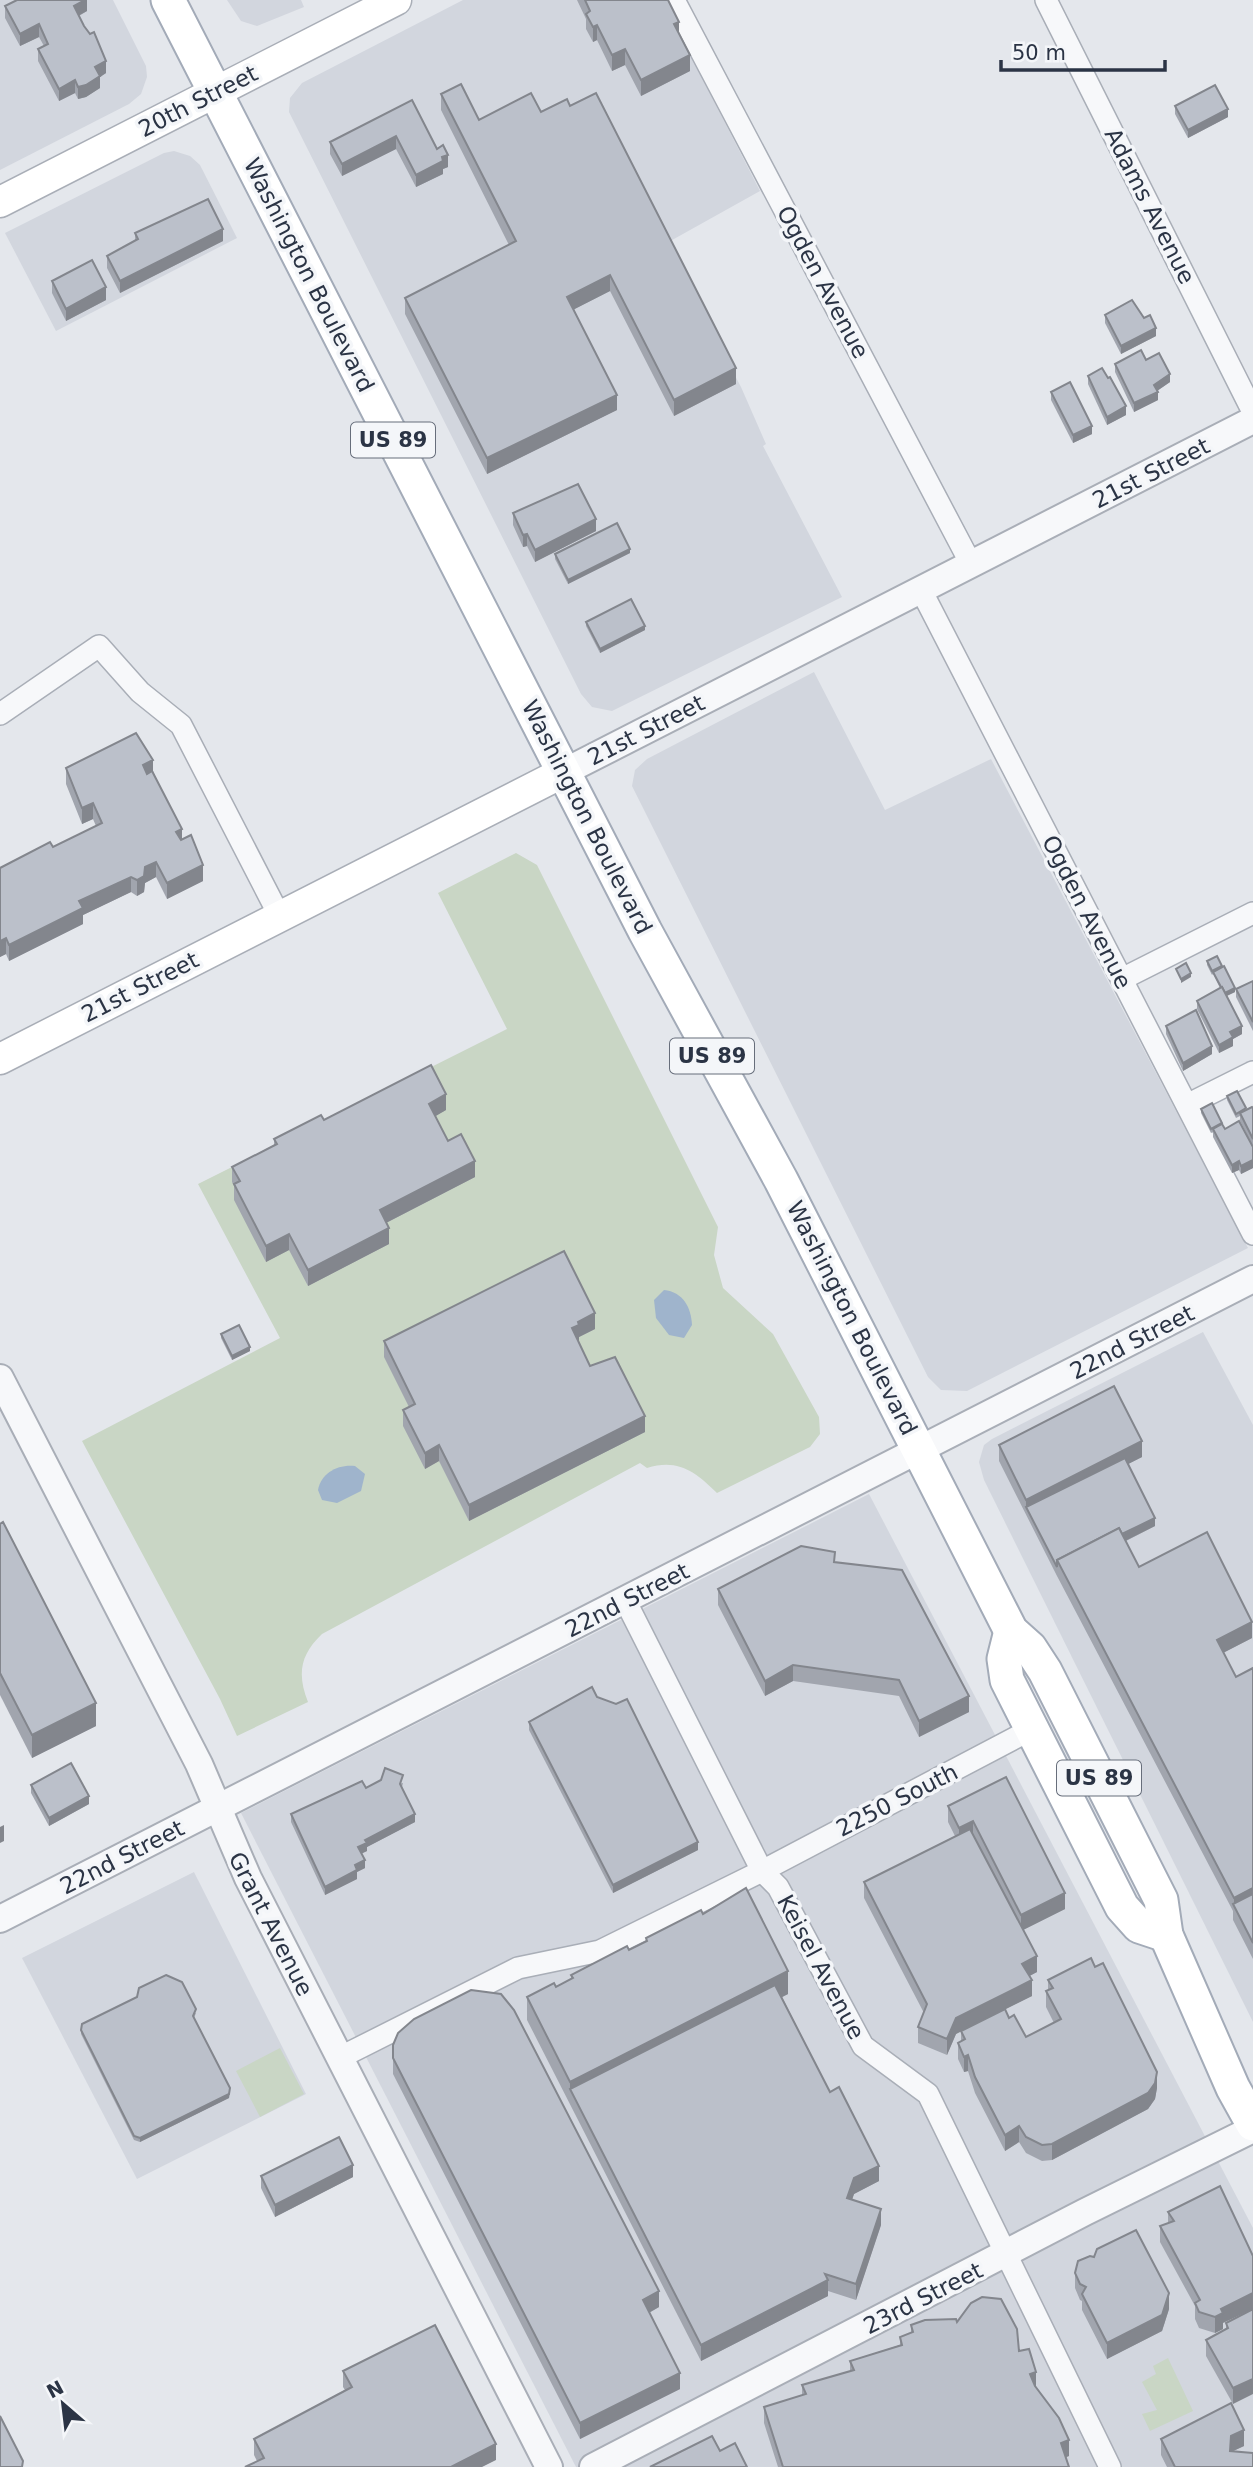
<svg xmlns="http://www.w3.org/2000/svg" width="1253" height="2467" font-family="'DejaVu Sans',sans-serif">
	<rect width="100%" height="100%" fill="#e4e7ec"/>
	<!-- built -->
	<g fill="#d2d6de">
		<path d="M0,0H113L146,66L147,77L141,94L129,104L0,170Z"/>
		<path d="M227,0H301L304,7L257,26L241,21Z"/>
		<path d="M463,0H662L760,191L665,244L741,387L766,444L763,446L842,597L612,711L592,707L581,694L289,112L290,98L302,83Z"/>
		<path d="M174,151L190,156L200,165L237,238L56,331L5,233L164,153Z"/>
		<path d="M814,672L885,810L991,759L1248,1248L967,1391L941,1390L928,1377L632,786L635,770L647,759Z"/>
		<path d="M1203,1332L1253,1425V2022L984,1480L979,1462L984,1445L992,1439Z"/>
		<path d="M869,1494L1253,2228V2467H576L241,1813Z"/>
		<path d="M194,1872L306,2094L137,2179L22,1958Z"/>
	</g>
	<!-- green -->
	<g fill="#c9d6c5">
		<path d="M516,853L537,865L718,1227L714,1255L723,1288L773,1334L819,1417L820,1434L810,1447L717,1493C696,1472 678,1458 647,1468L640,1463L322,1634C300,1655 297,1674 308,1702L237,1736L220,1699L82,1441L280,1338L198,1184L507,1029L438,893Z"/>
		<path d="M280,2048L304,2094L260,2117L236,2071Z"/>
		<path d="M1168,2358L1193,2411L1150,2431L1142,2414L1157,2410L1142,2382L1156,2374L1153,2366Z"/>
	</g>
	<!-- water -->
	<g fill="#9fb4cc">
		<path d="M664,1290C683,1292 691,1307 692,1325L684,1338L669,1335L656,1318L654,1300Z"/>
		<path d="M355,1466L365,1474L361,1491L337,1503L322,1500L318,1490C321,1473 338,1464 355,1466Z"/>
	</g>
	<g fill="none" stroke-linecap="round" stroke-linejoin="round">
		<defs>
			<g id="minor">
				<path d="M674,0L971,564"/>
				<path d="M1046,0L1253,412"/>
				<path d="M921,590L1253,1234"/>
				<path d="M0,714L99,646L140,692L181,725L279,915"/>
				<path d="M1122,979L1253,913"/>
				<path d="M1187,1105L1253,1072"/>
				<path d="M625,1600L762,1871L778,1887L863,2046L928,2094L1110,2467"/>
				<path d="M339,2058L518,1968L600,1951L762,1871L1032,1729"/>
			</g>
			<g id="tertiary">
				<path d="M564,772L1253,420"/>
				<path d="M0,1378L199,1764L248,1878L549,2467"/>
				<path d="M0,1919L1253,1279"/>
				<path d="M593,2467L1085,2212L1253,2129"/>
			</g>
			<g id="secondary">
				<path d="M0,202L396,0"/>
				<path d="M0,1059L564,772"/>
			</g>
			<g id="primary">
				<path d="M168,0L645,931L781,1180L1011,1631L1030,1648L1045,1671L1161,1900L1166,1935L1233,2088L1253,2124"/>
				<path d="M1011,1631L1004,1659L1007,1680L1122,1907L1139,1926L1166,1935"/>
			</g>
		</defs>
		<!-- minor casing -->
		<use href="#minor" stroke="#a9aeb7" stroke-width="24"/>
		<!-- tertiary casing -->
		<use href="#tertiary" stroke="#a9aeb7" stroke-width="30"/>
		<!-- secondary casing -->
		<use href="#secondary" stroke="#a9aeb7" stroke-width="33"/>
		<!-- primary casing -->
		<use href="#primary" stroke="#a3abb8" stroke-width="37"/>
		<!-- minor -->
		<use href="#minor" stroke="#f7f8fa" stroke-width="21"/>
		<!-- tertiary -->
		<use href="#tertiary" stroke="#f7f8fa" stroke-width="26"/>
		<!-- secondary -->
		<use href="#secondary" stroke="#fff" stroke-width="30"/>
		<!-- primary -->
		<use href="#primary" stroke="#fff" stroke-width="33"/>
	</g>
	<!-- wall -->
	<g fill="#a1a5ae">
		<path d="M87,0V11L79,16L106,73L100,77V88L86,97L78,99L75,93L59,101L38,61V49L44,46L39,37L20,46L5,18V6Z"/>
		<path d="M577,0H668L690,71L641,96L625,65L612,71L597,40L593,42L586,29V19Z"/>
		<path d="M441,94L479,120L541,112L570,106L736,384L674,416L610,291L574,309L617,410L487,474L405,314V298L509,245L441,110Z"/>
		<path d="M412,100L437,149L448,167L443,169V174L416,187L396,149L342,176L330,154V142Z"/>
		<path d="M1175,106L1228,117L1188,138L1175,114Z"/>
		<path d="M135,233L223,241L120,293L107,268V256L135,241Z"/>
		<path d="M52,281L106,300L66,321L52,293Z"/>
		<path d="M1105,315L1156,336L1121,354L1105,323Z"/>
		<path d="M1146,360L1170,382L1157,391L1158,400L1134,412L1115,372V364Z"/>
		<path d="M1088,376L1126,415L1107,425L1088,384Z"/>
		<path d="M1051,392L1092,434L1073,443L1051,400Z"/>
		<path d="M513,513L596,531L535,562L527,546L523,547L513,525Z"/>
		<path d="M630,553L568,584L555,559V554Z"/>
		<path d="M586,622L645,630L600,653L586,626Z"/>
		<path d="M66,768L153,771L182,840L203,881L167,899L156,877L145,883L144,892L137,896L131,892L83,915V924L9,961L6,954L0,957V868L53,847L96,826L93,819L82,824L66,784Z"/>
		<path d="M1207,961L1222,967L1235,992L1227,996L1242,1034L1233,1039V1046L1219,1053L1197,1009V1001L1220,988L1213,974L1212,975L1207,965Z"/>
		<path d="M1253,981V1031L1236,997V989Z"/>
		<path d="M1166,1026L1212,1054L1183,1071L1166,1034Z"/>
		<path d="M1227,1096L1246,1110L1253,1108V1168L1241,1174L1239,1170L1232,1173L1213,1137V1132L1211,1133L1201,1113V1109L1225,1129L1251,1143L1240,1121V1116L1236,1118L1227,1100Z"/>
		<path d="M446,1110L435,1116L448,1141L475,1177L386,1223L389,1244L308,1286L289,1250L266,1262L234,1200V1186L232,1182V1167L274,1145V1139L324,1120Z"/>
		<path d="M595,1329L579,1337V1341H578L590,1366L645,1432L469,1521L439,1461L425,1469L403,1426V1410L409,1407L384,1357V1341Z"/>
		<path d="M221,1334L250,1351L232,1360L221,1338Z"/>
		<path d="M999,1445L1142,1457L1128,1464L1155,1526L1126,1541L1139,1567L1252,1638L1223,1653L1236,1677L1253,1668V1959L1233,1920V1911L1057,1576L999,1461Z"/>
		<path d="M0,1524L96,1726L32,1758L0,1695Z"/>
		<path d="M835,1562L969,1712L919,1737L899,1696L793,1681L765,1696L718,1605V1589Z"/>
		<path d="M597,1697L616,1704L698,1850L613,1893L529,1730V1722Z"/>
		<path d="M1006,1777L1065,1909L1023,1930L1037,1972L1029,1976L1032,1996L1005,2009L1009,2018L1026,2037L1054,2023L1046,2007V1991L1048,1990V1980L1157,2088L1155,2099L1148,2109L1052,2160L1042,2161L1026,2153L1019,2142L1005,2151L975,2093L968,2071L964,2072L958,2059V2043L961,2042V2031L956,2034L947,2055L918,2043V2027L924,2013L864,1898V1882L955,1836L948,1822V1806Z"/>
		<path d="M403,1783L402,1787L415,1822L367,1847V1851L361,1854L365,1868L357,1872V1879L325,1895L291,1822V1814L366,1788Z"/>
		<path d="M31,1785L89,1804L49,1826L31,1793Z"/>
		<path d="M703,1914L788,1994L782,1997L830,2092L879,2181L854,2194L852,2200L881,2225L856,2300L828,2291V2296L701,2361L527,2020V1997L556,1987L571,1979V1975L629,1950L646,1942V1938Z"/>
		<path d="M196,2013L194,2018L230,2092L229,2098L140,2142L134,2140L81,2034V2030Z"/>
		<path d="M393,2045L659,2307L649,2313L680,2389L580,2439L393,2074Z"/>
		<path d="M261,2176L353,2177L275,2217L261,2188Z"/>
		<path d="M1220,2186L1223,2329L1215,2333L1199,2328L1195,2319V2306L1160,2242V2226L1168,2223V2212Z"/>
		<path d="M1094,2257L1169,2309L1162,2331L1107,2359L1082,2310V2301L1080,2300L1075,2288V2273Z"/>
		<path d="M1253,2309L1233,2404L1206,2356V2340L1226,2329V2323Z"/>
		<path d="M957,2322L1019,2351L1069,2456L1066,2457L1069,2467H778L764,2423V2407L802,2395V2385L850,2371V2361L900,2345V2337L911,2333V2325Z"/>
		<path d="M343,2371L496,2460L257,2461L254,2455V2439L345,2390L343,2387Z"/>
		<path d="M1161,2439L1244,2446L1233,2451L1253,2467H1167L1161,2455Z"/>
	</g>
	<!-- shaded-wall -->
	<g fill="#83868d">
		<path d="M85,0H87V11L74,18V6Z"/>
		<path d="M679,22V38L674,24Z"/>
		<path d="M39,24V37L20,46V34Z"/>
		<path d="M597,25V40L593,42V27Z"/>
		<path d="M625,49V65L612,71V55Z"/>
		<path d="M690,55V71L641,96V80Z"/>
		<path d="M106,61V73L100,77V88L86,97L78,99V87L95,67Z"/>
		<path d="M75,80V93L59,101V89Z"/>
		<path d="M1228,109V117L1188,138V130Z"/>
		<path d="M396,136V149L342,176V164Z"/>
		<path d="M448,155V167L443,169V174L416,187V175L442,157Z"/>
		<path d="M223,229V241L120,293V281Z"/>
		<path d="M610,275V291L567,313V297Z"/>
		<path d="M106,287V300L66,321V309Z"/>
		<path d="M1156,328V336L1121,354V346Z"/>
		<path d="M736,368V384L674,416V400Z"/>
		<path d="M1170,374V382L1154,393V385Z"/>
		<path d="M1158,392V400L1134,412V403Z"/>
		<path d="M617,395V410L487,474V458Z"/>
		<path d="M1126,406V415L1107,425V417Z"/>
		<path d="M1092,426V434L1073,443V435Z"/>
		<path d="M596,519V531L535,562V550Z"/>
		<path d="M527,534V546L523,547V535Z"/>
		<path d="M630,549V553L568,584V580Z"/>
		<path d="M645,626V630L600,653V649Z"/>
		<path d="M153,760V776L143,781V765Z"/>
		<path d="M93,803V819L82,824V808Z"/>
		<path d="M182,829V845L176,832Z"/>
		<path d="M156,862V877L145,883L144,892L137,896V880L145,867Z"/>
		<path d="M203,865V881L167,899V883Z"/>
		<path d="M131,877V892L83,915V924L9,961V945L79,901Z"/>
		<path d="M6,938V954L0,957V941Z"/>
		<path d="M1191,973V977L1181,983V979Z"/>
		<path d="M1235,988V992L1224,997V993Z"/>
		<path d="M1242,1026V1034L1233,1039V1046L1219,1053V1045L1230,1032Z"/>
		<path d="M1212,1046V1054L1183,1071V1063Z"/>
		<path d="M446,1094V1110L429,1120V1104Z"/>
		<path d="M1253,1160V1168L1241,1174V1166Z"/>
		<path d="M475,1161V1177L380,1226V1210Z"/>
		<path d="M1239,1161V1170L1232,1173V1165Z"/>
		<path d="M389,1228V1244L308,1286V1270Z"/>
		<path d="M289,1234V1250L266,1262V1246Z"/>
		<path d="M595,1313V1329L579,1337V1341L572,1344V1328L578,1322Z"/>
		<path d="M250,1347V1351L232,1360V1356Z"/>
		<path d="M645,1416V1432L469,1521V1505Z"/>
		<path d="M1142,1441V1457L1030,1514L1026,1507V1500Z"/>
		<path d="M439,1445V1461L425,1469V1453Z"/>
		<path d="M1155,1518V1526L1063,1572L1060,1566Z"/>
		<path d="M1252,1622V1638L1217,1656V1640Z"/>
		<path d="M793,1665V1681L765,1696V1681Z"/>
		<path d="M969,1696V1712L919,1737V1721Z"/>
		<path d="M96,1703V1726L32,1758V1735Z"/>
		<path d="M89,1796V1804L49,1826V1818Z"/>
		<path d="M415,1814V1822L367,1847V1851L358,1855V1847L365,1840Z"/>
		<path d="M973,1821V1837L959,1844V1828Z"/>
		<path d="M4,1825V1841L0,1843V1827Z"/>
		<path d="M698,1842V1850L613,1893V1885Z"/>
		<path d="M365,1860V1868L357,1872V1879L325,1895V1887L355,1865Z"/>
		<path d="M1253,1888V1904L1234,1907V1898Z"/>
		<path d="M1065,1893V1909L1021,1931V1915Z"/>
		<path d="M1037,1956V1972L1022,1980V1964Z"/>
		<path d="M788,1971V1994L577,2101L570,2089V2082Z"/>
		<path d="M1032,1980V1996L956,2034L947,2055V2039L956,2018Z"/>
		<path d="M968,2055V2071L964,2072V2057Z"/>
		<path d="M1157,2072V2088L1155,2099L1148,2109L1052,2160V2144Z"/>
		<path d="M230,2088L229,2098L140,2142V2138Z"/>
		<path d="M1019,2126V2142L1005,2151V2135Z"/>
		<path d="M353,2165V2177L275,2217V2205Z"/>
		<path d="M879,2166V2181L854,2194L847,2214V2198L854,2178Z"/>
		<path d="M881,2209V2225L856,2300V2284Z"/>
		<path d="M828,2280V2296L701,2361V2345Z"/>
		<path d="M659,2291V2307L643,2316V2300Z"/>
		<path d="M1169,2293V2309L1162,2331L1107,2359V2343Z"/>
		<path d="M1253,2293V2309L1223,2323V2329L1215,2333V2317L1221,2309Z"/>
		<path d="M1036,2372V2388L1030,2374Z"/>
		<path d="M680,2373V2389L580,2439V2423Z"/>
		<path d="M1253,2379V2394L1233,2404V2388Z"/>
		<path d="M1244,2430V2446L1231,2452L1230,2451L1231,2436Z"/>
		<path d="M1069,2440V2456L1061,2459V2443Z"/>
		<path d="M496,2444V2460L482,2467H451Z"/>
	</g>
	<!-- building -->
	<g fill="#bbc0ca" stroke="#83868d" stroke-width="2">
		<path d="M17,0H85L74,6L84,26L90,34L94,32L106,61L95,67L100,76L86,85L78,87L75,80L59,89L38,49L48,44L39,24L20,34L5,6Z"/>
		<path d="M585,0H668L679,22L674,24L690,55L641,80L625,49L612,55L597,25L593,27L586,14L590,11Z"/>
		<path d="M461,84L479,120L531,93L541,112L567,99L570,106L596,93L736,368L674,400L610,275L567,297L617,395L487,458L405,298L516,241L441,94Z"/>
		<path d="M1215,85L1228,109L1188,130L1175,106Z"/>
		<path d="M412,100L437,149L443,145L448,155L442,157L443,161L416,175L396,136L342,164L330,142Z"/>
		<path d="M208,199L223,229L120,281L107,256L138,239L135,233Z"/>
		<path d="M92,260L106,287L66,309L52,281Z"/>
		<path d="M1132,300L1144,318L1150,315L1156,328L1121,346L1105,315Z"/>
		<path d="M1141,350L1146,360L1159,353L1170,374L1154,385L1158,392L1134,403L1115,364Z"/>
		<path d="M1102,368L1108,378L1110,377L1126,406L1107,417L1088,376Z"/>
		<path d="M1070,382L1092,426L1073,435L1051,392Z"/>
		<path d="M578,484L596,519L535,550L527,534L523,535L513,513Z"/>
		<path d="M617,523L630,549L568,580L555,554Z"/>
		<path d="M631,599L645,626L600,649L586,622Z"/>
		<path d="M136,733L153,760L143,765L147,774L152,771L182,829L176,832L181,840L191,835L203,865L167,883L156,862L145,867L144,876L137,880L131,877L79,901L83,908L9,945L6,938L0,941V868L50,842L53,847L102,823L93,803L82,808L66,768Z"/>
		<path d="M1217,956L1222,966L1212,971L1207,961Z"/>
		<path d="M1186,963L1191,973L1181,979L1176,969Z"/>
		<path d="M1224,966L1235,988L1225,993L1222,987H1221L1213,972Z"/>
		<path d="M1253,981V1022L1236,989Z"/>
		<path d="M1222,987L1242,1026L1230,1032L1233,1037L1219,1045L1197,1001Z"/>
		<path d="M1196,1010L1212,1046L1183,1063L1166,1026Z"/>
		<path d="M431,1065L446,1094L429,1104L448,1141L461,1134L475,1161L380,1210L389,1228L308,1270L289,1234L266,1246L234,1184L240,1181L232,1167L277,1144L274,1139L321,1115L324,1120Z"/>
		<path d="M1237,1091L1246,1108L1236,1114L1227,1096Z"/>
		<path d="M1212,1103L1222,1123L1211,1129L1201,1109Z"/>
		<path d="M1252,1107L1253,1108V1139L1240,1113Z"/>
		<path d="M1239,1121L1253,1147V1160L1241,1166L1239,1161L1232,1165L1213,1129L1222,1124L1225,1129Z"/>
		<path d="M564,1251L595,1313L578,1322L579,1325L572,1328L590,1366L615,1357L645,1416L469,1505L439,1445L425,1453L403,1410L415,1404L384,1341Z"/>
		<path d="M239,1325L250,1347L232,1356L221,1334Z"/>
		<path d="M1114,1386L1142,1441L1026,1500L999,1445Z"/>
		<path d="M1125,1458L1155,1518L1122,1534L1119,1528L1057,1560V1567L1026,1507Z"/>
		<path d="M3,1522L96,1703L32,1735L0,1673V1524Z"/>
		<path d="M1119,1528L1139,1567L1207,1532L1252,1622L1217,1640L1236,1677L1253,1668V1888L1234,1898L1057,1560Z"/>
		<path d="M801,1546L835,1552L834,1562L902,1570L969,1696L919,1721L899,1680L793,1665L765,1681L718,1589Z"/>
		<path d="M592,1687L597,1697L616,1704L627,1699L698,1842L613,1885L529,1722Z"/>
		<path d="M71,1763L89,1796L49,1818L31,1785Z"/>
		<path d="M385,1768L403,1775L400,1784L415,1814L365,1840L367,1843L358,1847L365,1860L355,1865L357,1870L325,1887L291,1814L362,1781L366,1788L381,1780Z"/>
		<path d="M1006,1777L1065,1893L1021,1915L973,1821L959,1828L948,1806Z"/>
		<path d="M970,1829L1037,1956L1022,1964L1032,1980L956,2018L947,2039L918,2027L927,2004L864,1882Z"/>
		<path d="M746,1888L788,1971L570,2082L527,1997L554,1983L556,1987L573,1978L571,1975L627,1946L629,1950L647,1941L646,1938L701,1910L703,1914Z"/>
		<path d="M1253,1894V1943L1233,1904Z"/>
		<path d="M1091,1958L1095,1967L1103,1963L1157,2072L1155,2083L1148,2093L1052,2144L1042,2145L1026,2137L1019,2126L1005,2135L975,2077L968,2055L964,2057L958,2043L965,2039L961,2031L1005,2009L1009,2018L1014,2015L1026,2037L1061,2019L1046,1991L1053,1988L1048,1980Z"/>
		<path d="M166,1975L182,1982L196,2009L193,2016L230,2088L229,2094L140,2138L134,2136L81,2030L82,2024L137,1997L139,1988Z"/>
		<path d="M775,1985L830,2092L839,2087L879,2166L854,2178L847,2198L881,2209L856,2284L825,2274L828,2280L701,2345L570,2089Z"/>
		<path d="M471,1990L501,1994L514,2010L659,2291L643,2300L680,2373L580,2423L393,2058V2045L398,2033L414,2019Z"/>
		<path d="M339,2137L353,2165L275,2205L261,2176Z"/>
		<path d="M1220,2186L1253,2256V2293L1221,2309L1223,2313L1215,2317L1199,2312L1195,2303L1200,2300L1160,2226L1174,2221L1168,2212Z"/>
		<path d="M1136,2230L1169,2293L1162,2315L1107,2343L1082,2294L1086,2287L1080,2284L1075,2273L1078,2261L1090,2256L1094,2257L1097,2249Z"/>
		<path d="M982,2297L1001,2299L1017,2329L1019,2351L1029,2349L1036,2372L1030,2374L1035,2386L1059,2418L1069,2440L1061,2443L1069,2467H783L764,2407L806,2394L802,2385L854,2370L850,2361L902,2345L900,2337L913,2332L911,2325L925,2320L956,2319L957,2322L971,2303Z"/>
		<path d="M1253,2309V2379L1233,2388L1206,2340L1228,2328L1226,2323Z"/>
		<path d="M435,2325L496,2444L451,2467H245L264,2458L254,2439L352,2387L343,2371Z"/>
		<path d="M1231,2403L1244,2430L1231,2436L1230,2451L1253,2453V2467H1175L1161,2439Z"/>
		<path d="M0,2416L23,2461L22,2467H0Z"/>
		<path d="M712,2436L720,2451L735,2443L747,2467H650Z"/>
	</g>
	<g text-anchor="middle" stroke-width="7" stroke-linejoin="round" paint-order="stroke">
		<!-- shield labels -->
		<g fill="#f4f6f9" stroke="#676e7b" stroke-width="2">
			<rect x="351" y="422.5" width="84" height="35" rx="5"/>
			<rect x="670" y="1038.5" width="84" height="35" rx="5"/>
			<rect x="1057" y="1760.5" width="84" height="35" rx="5"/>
		</g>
		<g font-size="21" font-weight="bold" fill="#2b3445">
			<text x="393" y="447">US 89</text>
			<text x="712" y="1063">US 89</text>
			<text x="1099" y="1785">US 89</text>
		</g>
		<!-- street labels -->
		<g font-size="23" fill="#2b3445" stroke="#f4f6f9">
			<text transform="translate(198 101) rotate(-27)" y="8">20th Street</text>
			<text transform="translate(1150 206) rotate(63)" y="8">Adams Avenue</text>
			<text transform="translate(309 275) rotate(63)" y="8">Washington Boulevard</text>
			<text transform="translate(823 282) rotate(62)" y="8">Ogden Avenue</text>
			<text transform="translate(1151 473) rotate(-27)" y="8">21st Street</text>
			<text transform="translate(646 730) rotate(-27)" y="8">21st Street</text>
			<text transform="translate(587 817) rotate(63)" y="8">Washington Boulevard</text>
			<text transform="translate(1087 912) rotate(63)" y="8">Ogden Avenue</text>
			<text transform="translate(140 987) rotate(-27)" y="8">21st Street</text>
			<text transform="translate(852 1318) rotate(63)" y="8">Washington Boulevard</text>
			<text transform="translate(1132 1342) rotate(-27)" y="8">22nd Street</text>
			<text transform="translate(627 1600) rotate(-27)" y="8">22nd Street</text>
			<text transform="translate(897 1800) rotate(-27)" y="8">2250 South</text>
			<text transform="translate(122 1857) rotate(-27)" y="8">22nd Street</text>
			<text transform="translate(271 1924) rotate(63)" y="8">Grant Avenue</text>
			<text transform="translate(821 1967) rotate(62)" y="8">Keisel Avenue</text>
			<text transform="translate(923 2298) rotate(-27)" y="8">23rd Street</text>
		</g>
	</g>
	<!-- north arrow -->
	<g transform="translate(63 2404) rotate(332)" stroke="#f4f6f9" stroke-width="5" paint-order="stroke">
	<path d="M0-5L12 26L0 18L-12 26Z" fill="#2b3445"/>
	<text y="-10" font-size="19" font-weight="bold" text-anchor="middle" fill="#2b3445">N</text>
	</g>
	<!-- scale -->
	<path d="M1001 60v10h164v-10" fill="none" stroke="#2b3445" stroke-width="3.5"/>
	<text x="1012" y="60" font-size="21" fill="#2b3445" stroke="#f4f6f9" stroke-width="5" paint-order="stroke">50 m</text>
</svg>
